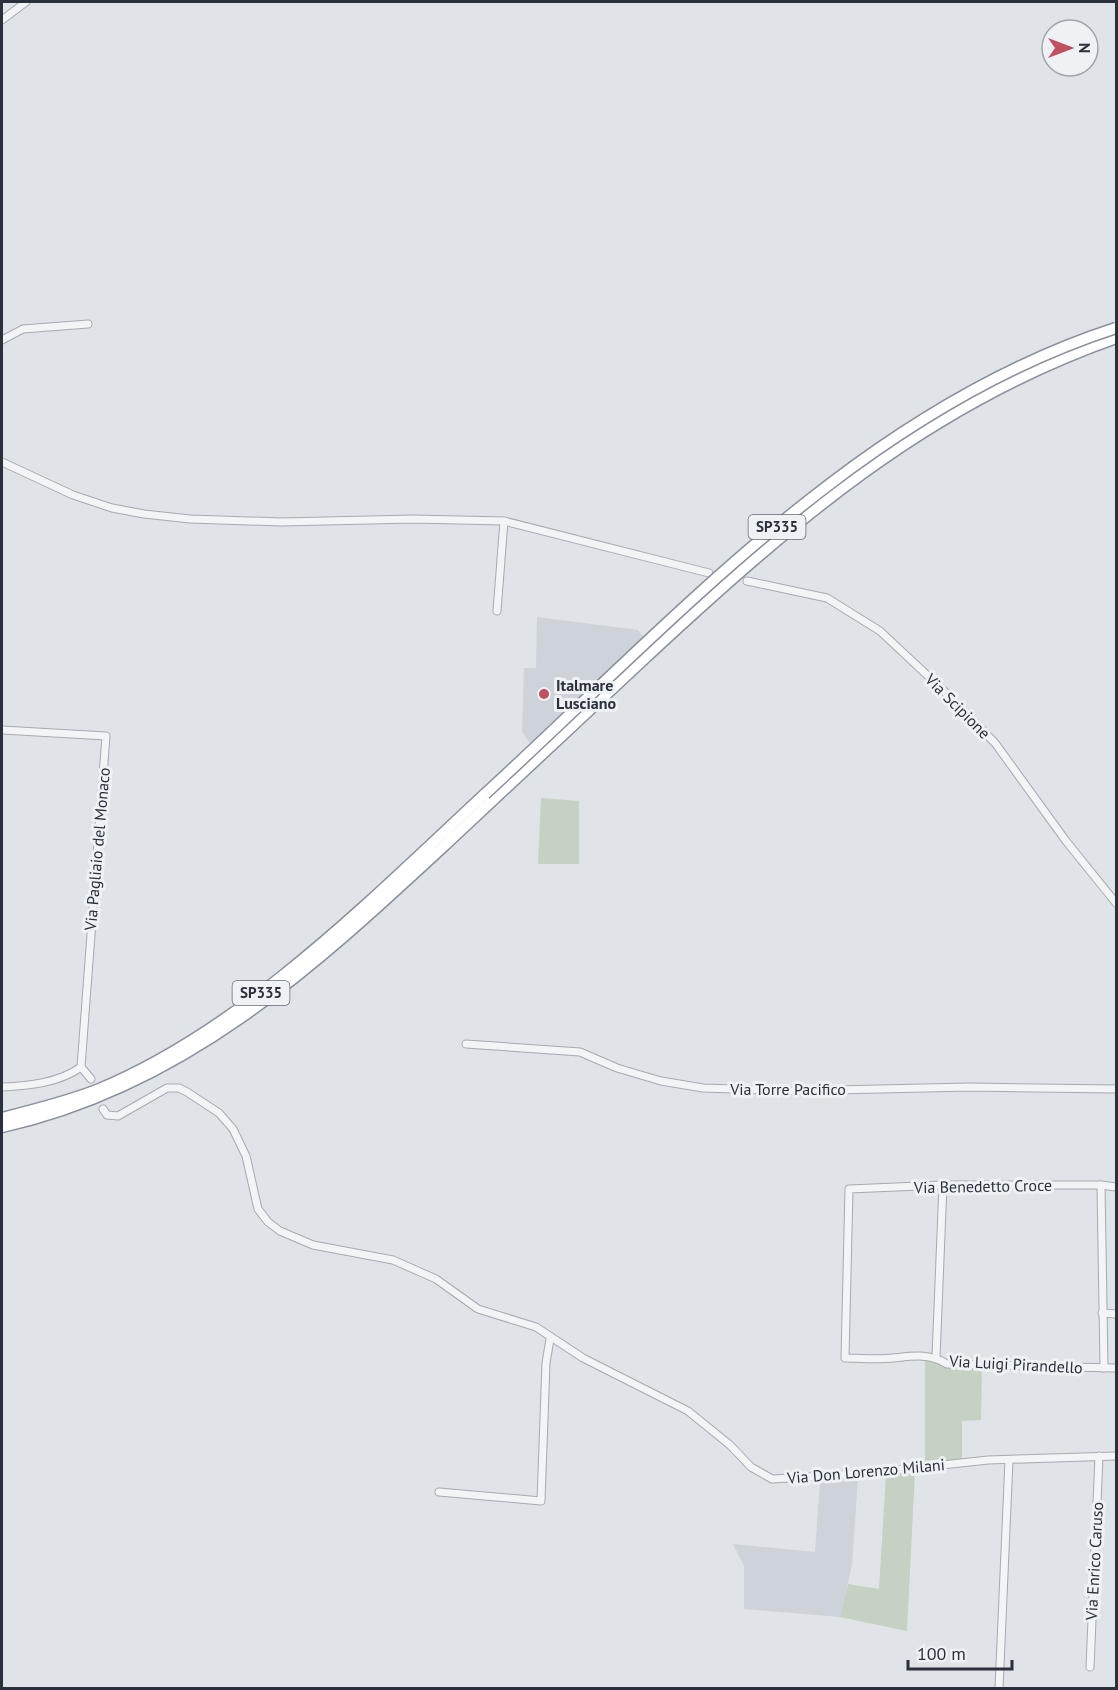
<svg xmlns="http://www.w3.org/2000/svg" width="1118" height="1690" font-family="'PT Sans',sans-serif">
	<rect width="100%" height="100%" fill="#e0e3e7"/>
	<!-- built -->
	<g fill="#ced2d9">
		<path d="M537,617L638,630L644,638L531,744L522,732L524,668H536Z"/>
		<path d="M858,1478L852,1565L840,1617L744,1609V1566L733,1544L815,1552L820,1482Z"/>
	</g>
	<!-- green -->
	<g fill="#c5d1c2">
		<path d="M541,798L579,801V864H538Z"/>
		<path d="M925,1359L944,1366L982,1367L981,1420L962,1421V1460L925,1464Z"/>
		<path d="M915,1471L907,1631L840,1617L848,1584L879,1589L886,1474Z"/>
	</g>
	<g fill="none" stroke-linecap="round" stroke-linejoin="round">
		<defs>
			<g id="minor">
				<path d="M2,20L26,2"/>
				<path d="M2,340L23,329L88,324"/>
				<path d="M2,462L73,495L112,508L144,514L190,519L281,522L414,519L504,521L709,573"/>
				<path d="M747,581L827,598L880,631L943,690L995,743L1066,841L1116,903"/>
				<path d="M497,611L504,521"/>
				<path d="M2,730L106,736L81,1067"/>
				<path d="M466,1044L580,1052L617,1068L661,1081L703,1088L790,1091L969,1087L1116,1089"/>
				<path d="M81,1067L91,1079"/>
				<path d="M2,1087C28,1086 59,1083 81,1067"/>
				<path d="M103,1109L107,1115L118,1116L167,1088H179L187,1092L219,1113L233,1129L246,1156L258,1209L268,1222L280,1231L313,1245L393,1260L436,1279L478,1309L536,1327L583,1358L688,1411L730,1445L751,1467L772,1479L859,1474L988,1460L1116,1456"/>
				<path d="M1101,1185L1104,1368"/>
				<path d="M1116,1187L1101,1185H943L849,1189L845,1358C861,1358 877,1360 893,1358C913,1356 929,1353 947,1364L1116,1368"/>
				<path d="M1102,1313L1116,1314"/>
				<path d="M936,1357L943,1185"/>
				<path d="M439,1492L541,1501L546,1363L550,1339"/>
				<path d="M1090,1667L1099,1456"/>
				<path d="M999,1688L1009,1460"/>
			</g>
			<g id="highway">
				<path d="M2,1118C34,1110 66,1102 97,1090C243,1030 371,900 485,794"/>
				<path d="M2,1127C185,1086 312,968 446,844C512,782 578,721 644,659C790,524 925,405 1116,338"/>
			</g>
		</defs>
		<!-- minor casing -->
		<use href="#minor" stroke="#a6aab1" stroke-width="9"/>
		<!-- highway casing -->
		<use href="#highway" stroke="#89909d" stroke-width="13"/>
		<!-- minor -->
		<use href="#minor" stroke="#f2f4f6" stroke-width="7"/>
		<!-- highway -->
		<use href="#highway" stroke="#fff" stroke-width="10"/>
		<defs>
			<path id="highway-bridge" d="M485,794C677,618 862,410 1116,328"/>
		</defs>
		<!-- highway-bridge casing -->
		<use href="#highway-bridge" stroke="#89909d" stroke-width="13" stroke-linecap="butt"/>
		<!-- highway-bridge -->
		<use href="#highway-bridge" stroke="#fff" stroke-width="10"/>
	</g>
	<!-- markers -->
	<circle fill="#c15061" stroke="#eff2f5" stroke-width="2" cx="544" cy="694" r="6"/>
	<g text-anchor="middle" stroke-width="6" stroke-linejoin="round" paint-order="stroke">
		<!-- shield labels -->
		<g fill="#eff2f5" stroke="#656b74" stroke-width="1.5">
			<rect x="748.5" y="515" width="57" height="24" rx="4.5"/>
			<rect x="232.5" y="981" width="57" height="24" rx="4.5"/>
		</g>
		<g font-size="15" font-weight="bold" fill="#2a313d">
			<text x="777" y="532">SP335</text>
			<text x="261" y="998">SP335</text>
		</g>
		<!-- poi labels -->
		<g font-size="16" font-weight="bold" fill="#2a313d" stroke="#eff2f5" text-anchor="start">
			<text x="556" y="691">Italmare<tspan x="556" dy="18">Lusciano</tspan></text>
		</g>
		<!-- street labels -->
		<g font-size="16" fill="#2a313d" stroke="#eff2f5">
			<text transform="translate(958 706) rotate(45)" y="6">Via Scipione</text>
			<text transform="translate(97 849) rotate(-85)" y="6">Via Pagliaio del Monaco</text>
			<text x="788" y="1095">Via Torre Pacifico</text>
			<text transform="translate(983 1186) rotate(-1)" y="6">Via Benedetto Croce</text>
			<text transform="translate(1016 1364) rotate(3)" y="6">Via Luigi Pirandello</text>
			<text transform="translate(866 1471) rotate(-5)" y="6">Via Don Lorenzo Milani</text>
			<text transform="translate(1094 1561) rotate(-87)" y="6">Via Enrico Caruso</text>
		</g>
	</g>
	<!-- border -->
	<rect width="1118" height="1690" fill="none" stroke="#2a313d" stroke-width="6"/>
	<!-- north arrow -->
	<g transform="translate(1070 48) rotate(90)"><circle r="28" fill="#eff2f5" stroke="#a0a5ab" stroke-width="1.5"/>
	<path d="M0-4.5L10 22L0 15L-10 22Z" fill="#c15061"/>
	<text y="-9" font-size="16" font-weight="bold" text-anchor="middle" fill="#2a313d">N</text>
	</g>
	<!-- scale -->
	<path d="M908 1660v9h104v-9" fill="none" stroke="#2a313d" stroke-width="3"/>
	<text x="917" y="1660" font-size="18" fill="#2a313d" stroke="#eff2f5" stroke-width="4.5" paint-order="stroke">100 m</text>
</svg>
